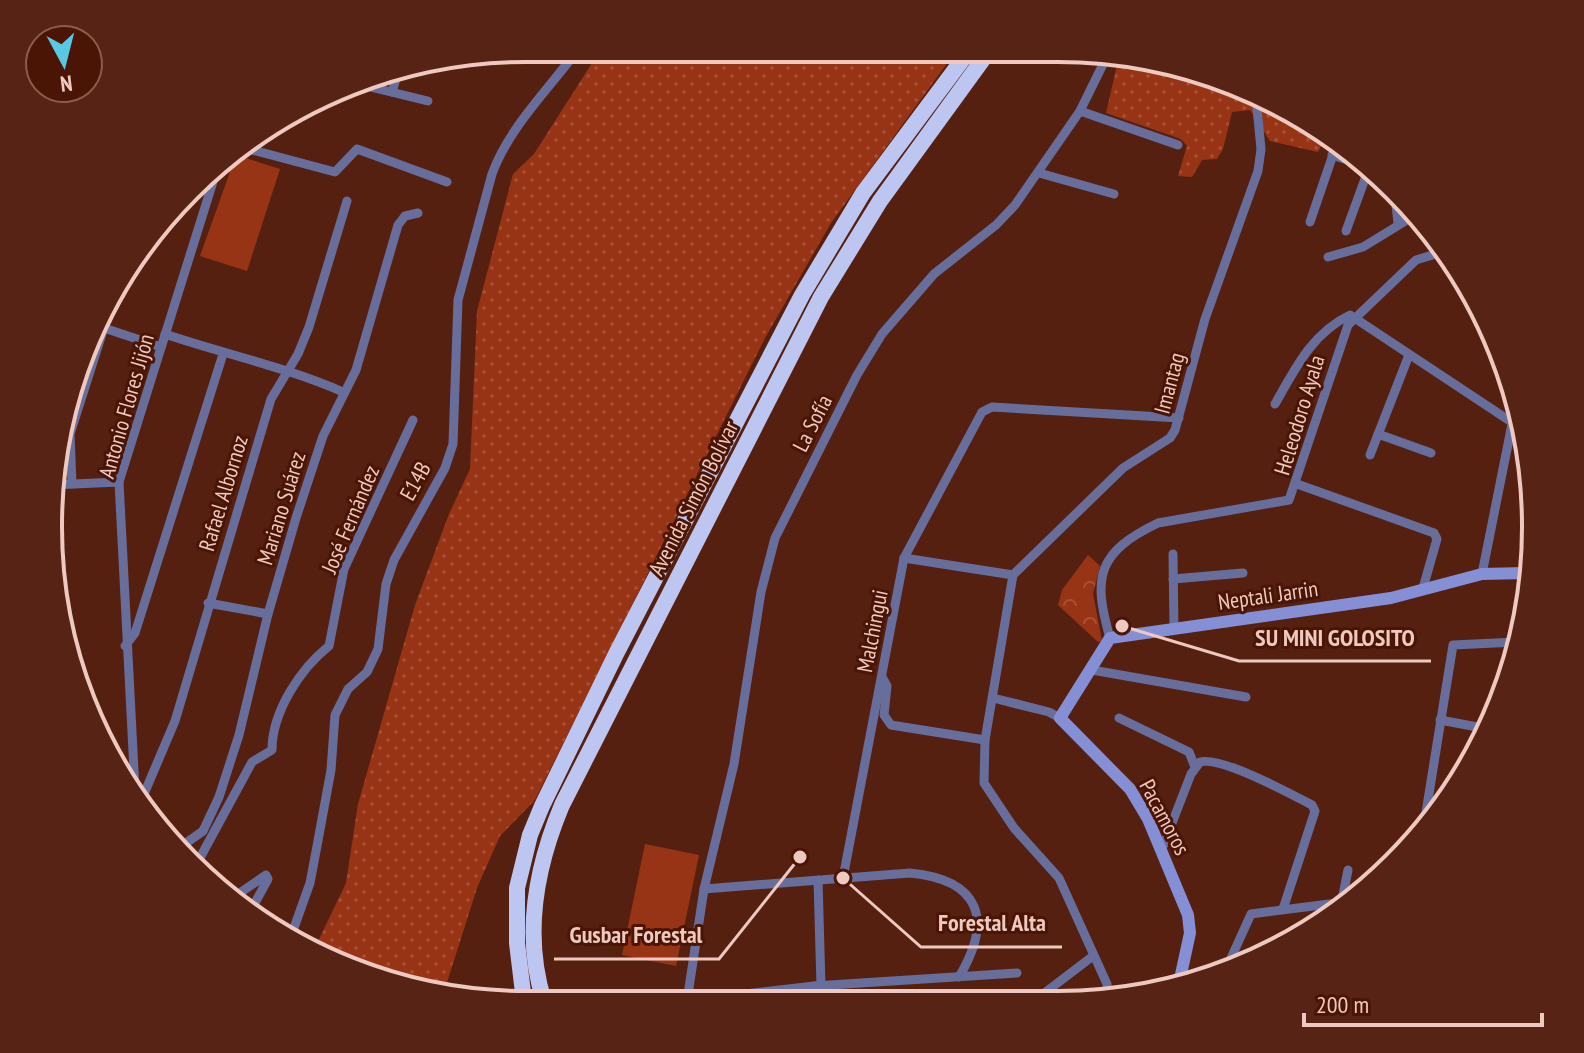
<svg xmlns="http://www.w3.org/2000/svg" width="1584" height="1053" font-family="'PT Sans Narrow',sans-serif">
	<defs>
		<pattern id="grass-dots" width="8" height="8" patternUnits="userSpaceOnUse" patternTransform="scale(2)"><rect width="8" height="8" fill="#983416"/><path d="M2 2h.1M6 6h.1" fill="none" stroke="#a75036" stroke-width="1.8" stroke-linecap="round"/></pattern>
		<pattern id="park-crowns" width="20" height="18" patternUnits="userSpaceOnUse" patternTransform="scale(2)"><rect width="20" height="18" fill="#983416"/><path d="M2 6a3 3 0 1 1 6 0M12 15a3 3 0 1 1 6 0" fill="none" stroke="#a75036"/></pattern>
	</defs>
	<rect width="100%" height="100%" fill="#562010"/>
	<!-- grass -->
	<g fill="url(#grass-dots)">
		<path d="M601,49L956,51L831,223L765,338L535,800L500,836L477,888L443,995L312,954L346,883L358,804L415,605L449,514L470,469L477,311L513,174L534,154Z"/>
		<path d="M1120,52L1269,97L1326,136L1318,152L1270,141L1250,110L1232,112L1223,149L1217,159L1202,160L1192,177L1178,176L1187,146L1181,139L1106,113Z"/>
	</g>
	<!-- park -->
	<path fill="url(#park-crowns)" d="M1088,555L1100,566L1093,594L1102,641L1098,642L1058,605L1062,590Z"/>
	<!-- garden -->
	<g fill="#983416">
		<path d="M236,155L280,169L247,271L200,256Z"/>
		<path d="M645,844L699,855L676,966L622,955Z"/>
	</g>
	<g fill="none" stroke-linecap="round" stroke-linejoin="round">
		<!-- street -->
		<g stroke="#676e9b" stroke-width="9">
			<path d="M1114,52L1183,74"/>
			<path d="M354,83L428,101"/>
			<path d="M392,92L399,69"/>
			<path d="M328,98L329,95"/>
			<path d="M1080,111L1178,145"/>
			<path d="M241,147L335,172L357,149L447,182"/>
			<path d="M1332,155L1369,167"/>
			<path d="M1039,173L1114,194"/>
			<path d="M1395,196L1398,223"/>
			<path d="M1310,222L1337,143"/>
			<path d="M1346,231L1370,165"/>
			<path d="M1328,257L1363,247L1412,217"/>
			<path d="M95,325L161,347"/>
			<path d="M165,334C224,354 286,367 343,392"/>
			<path d="M1275,404C1295,369 1312,333 1350,315L1516,425"/>
			<path d="M1378,434L1431,453"/>
			<path d="M1370,455L1409,355"/>
			<path d="M72,484L70,434L117,287"/>
			<path d="M1297,484L1434,533L1437,539L1423,588"/>
			<path d="M51,485L119,482"/>
			<path d="M1173,554L1174,629"/>
			<path d="M904,558L1013,575"/>
			<path d="M1482,574L1512,424"/>
			<path d="M1173,579L1243,573"/>
			<path d="M208,603L268,614"/>
			<path d="M1110,638C1092,576 1098,552 1158,523L1289,500L1348,325L1416,260L1439,253"/>
			<path d="M125,646L135,633L223,354"/>
			<path d="M1092,670L1246,697"/>
			<path d="M882,677L887,686L884,715L891,725L985,740"/>
			<path d="M993,698L1049,712L1060,718"/>
			<path d="M1500,699L1513,642"/>
			<path d="M1119,718L1189,752L1195,767"/>
			<path d="M1440,720L1483,728"/>
			<path d="M141,800L135,790L119,482L217,169"/>
			<path d="M141,801L175,721L271,399L298,354L309,327L347,201"/>
			<path d="M1423,831L1453,645L1516,642"/>
			<path d="M179,848L203,831L219,797L239,735L268,614L296,518L323,436L356,370L398,225L405,216L418,213"/>
			<path d="M1162,849L1191,774L1200,762C1221,756 1291,794 1312,805L1315,811L1283,909"/>
			<path d="M195,867L252,762L272,750C272,712 300,669 329,646L344,569L413,420"/>
			<path d="M843,878L904,558L982,412L992,407L1179,418"/>
			<path d="M818,880L821,986"/>
			<path d="M704,889L910,873C981,880 993,920 959,977"/>
			<path d="M231,899L266,875L268,879L250,912"/>
			<path d="M1342,900L1348,870"/>
			<path d="M290,939L310,883L317,846L331,770L335,715L348,689L367,672L378,649L386,584L394,560L445,468L453,444L458,300L492,174C509,127 550,88 579,48"/>
			<path d="M1227,967L1251,914L1337,903"/>
			<path d="M1017,973L814,986L687,1001L704,889L734,764L761,592L775,538L857,375L882,334L934,274L996,225L1015,205L1080,111L1109,52"/>
			<path d="M814,986L815,1003"/>
			<path d="M1108,999L1107,984L1059,878L1014,828L984,783L985,740L1013,575L1123,468L1170,438L1175,430L1205,319L1258,171L1261,149L1257,108"/>
			<path d="M1030,1004L1093,956"/>
		</g>
		<!-- secondary -->
		<path stroke="#848fd6" stroke-width="12" d="M1180,979L1190,933L1188,915L1148,819L1130,789L1060,718L1110,638L1391,598L1482,574L1525,573"/>
		<!-- highway -->
		<g stroke="#bdc5f1" stroke-width="16">
			<path d="M524,1001L517,943V888L530,835L542,806L617,652L802,295L863,193L969,51"/>
			<path d="M544,1001C523,935 536,867 562,805L821,297L880,201L989,51"/>
		</g>
	</g>
	<g text-anchor="middle" stroke-width="6" stroke-linejoin="round" paint-order="stroke">
		<!-- street labels -->
		<g font-size="22" fill="#edc9bf" stroke="#4a1505">
			<text transform="translate(1169 383) rotate(-75)" y="8">Imantag</text>
			<text transform="translate(126 406) rotate(-74)" y="8">Antonio Flores Jijón</text>
			<text transform="translate(1299 415) rotate(-73)" y="8">Heleodoro Ayala</text>
			<text transform="translate(812 423) rotate(-63)" y="8">La Sofía</text>
			<text transform="translate(415 481) rotate(-61)" y="8">E14B</text>
			<text transform="translate(223 493) rotate(-73)" y="8">Rafael Albornoz</text>
			<text transform="translate(693 498) rotate(-63)" y="8">Avenida Simón Bolívar</text>
			<text transform="translate(281 508) rotate(-73)" y="8">Mariano Suárez</text>
			<text transform="translate(350 519) rotate(-67)" y="8">José Fernández</text>
			<text transform="translate(1268 595) rotate(-8)" y="8">Neptali Jarrin</text>
			<text transform="translate(872 631) rotate(-79)" y="8">Malchingui</text>
			<text transform="translate(1165 817) rotate(62)" y="8">Pacamoros</text>
		</g>
	</g>
	<!-- crop -->
	<path d="M0 0H1584V1053H0ZM526 62H1058A464 464 0 0 1 1522 526V527A464 464 0 0 1 1058 991H526A464 464 0 0 1 62 527V526A464 464 0 0 1 526 62Z" fill="#572314" fill-rule="evenodd"/>
	<path fill="none" stroke="#edc9bf" stroke-width="4" d="M526 62H1058A464 464 0 0 1 1522 526V527A464 464 0 0 1 1058 991H526A464 464 0 0 1 62 527V526A464 464 0 0 1 526 62Z"/>
	<!-- callouts -->
	<path fill="none" stroke="#edc9bf" stroke-width="3" d="M1122 626L1239 661H1431M843 878L921 947H1062M800 857L719 959H554"/>
	<g fill="#edc9bf" stroke="#4a1505" stroke-width="3">
		<circle cx="1122" cy="626" r="8"/>
		<circle cx="843" cy="878" r="8"/>
		<circle cx="800" cy="857" r="8"/>
	</g>
	<g font-size="24" text-anchor="middle" font-weight="bold" fill="#edc9bf" stroke="#4a1505" stroke-width="6" stroke-linejoin="round" paint-order="stroke">
		<text x="1335" y="646">SU MINI GOLOSITO</text>
		<text x="992" y="931">Forestal Alta</text>
		<text x="636" y="943">Gusbar Forestal</text>
	</g>
	<!-- north arrow -->
	<g transform="translate(64 64) rotate(173)"><circle r="38" fill="#4a1505" stroke="#8b5d4f" stroke-width="2"/>
	<path d="M0-6L14 30L0 20L-14 30Z" fill="#58c8e4"/>
	<text y="-12" font-size="22" font-weight="bold" text-anchor="middle" fill="#edc9bf">N</text>
	</g>
	<!-- scale -->
	<path d="M1304 1013v12h238v-12" fill="none" stroke="#edc9bf" stroke-width="4"/>
	<text x="1316" y="1013" font-size="24" fill="#edc9bf" stroke="#4a1505" stroke-width="6" paint-order="stroke">200 m</text>
</svg>
